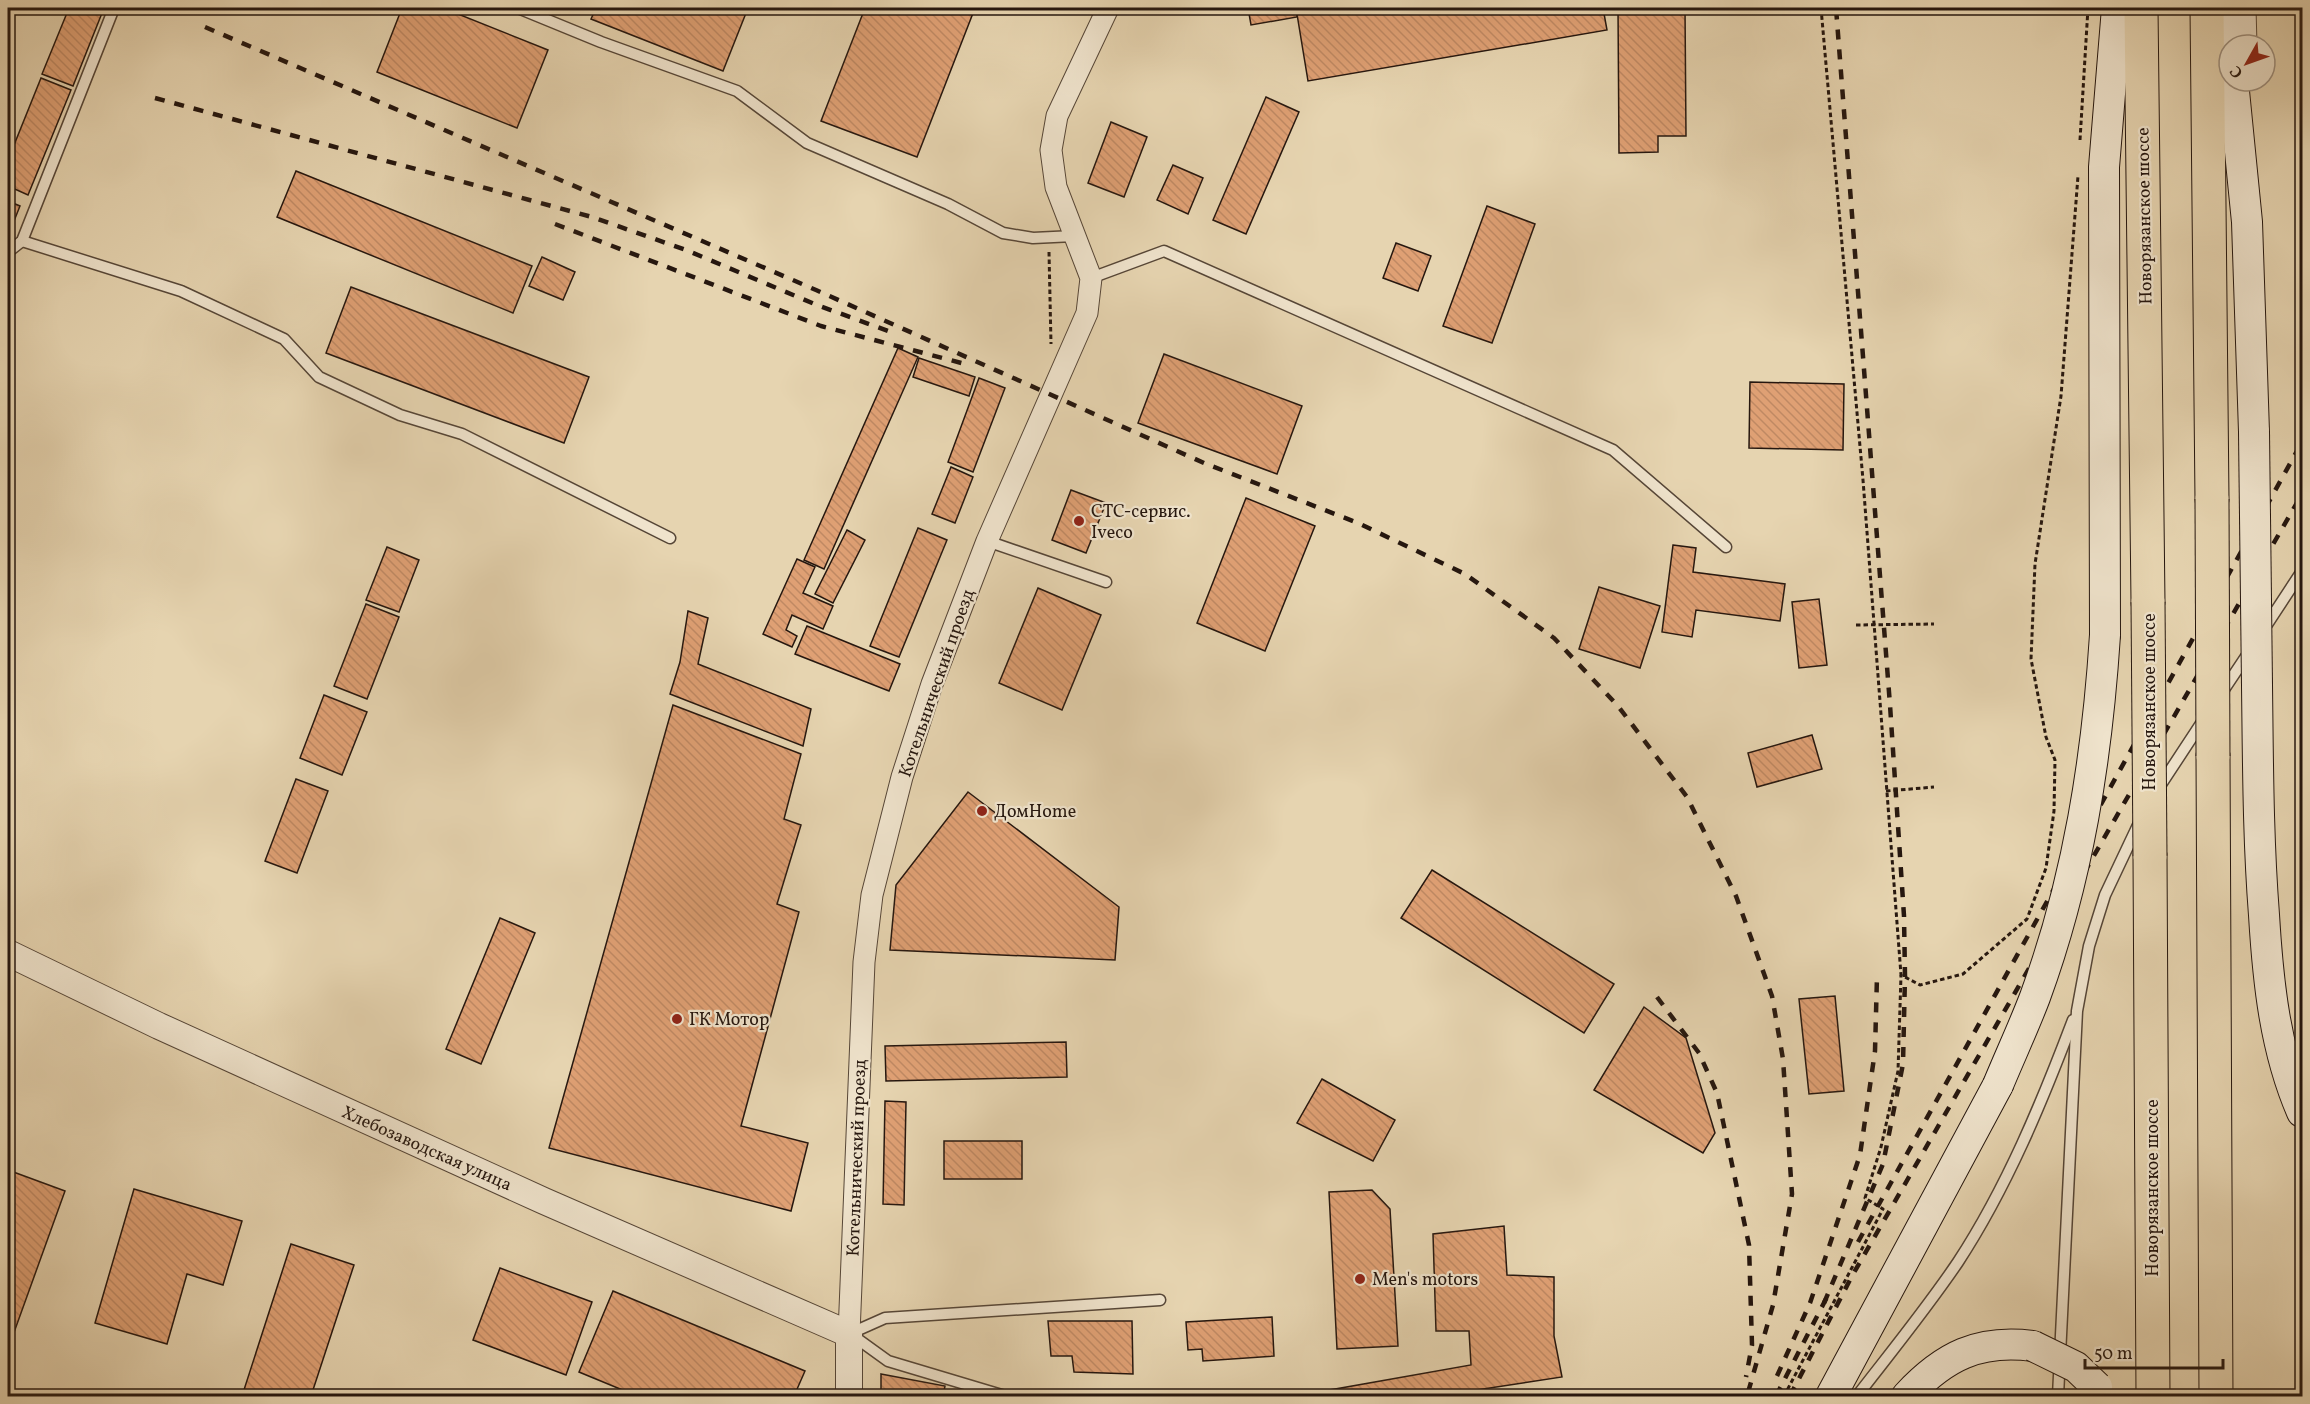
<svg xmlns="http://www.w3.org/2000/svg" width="2310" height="1404" font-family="Vollkorn,serif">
	<defs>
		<pattern id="building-back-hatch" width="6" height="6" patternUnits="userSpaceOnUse" patternTransform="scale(1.5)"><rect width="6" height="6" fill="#dfa074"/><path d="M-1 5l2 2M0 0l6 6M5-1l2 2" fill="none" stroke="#bf8963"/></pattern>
	</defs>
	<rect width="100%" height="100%" fill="#e6d4b0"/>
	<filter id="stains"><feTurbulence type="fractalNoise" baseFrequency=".00333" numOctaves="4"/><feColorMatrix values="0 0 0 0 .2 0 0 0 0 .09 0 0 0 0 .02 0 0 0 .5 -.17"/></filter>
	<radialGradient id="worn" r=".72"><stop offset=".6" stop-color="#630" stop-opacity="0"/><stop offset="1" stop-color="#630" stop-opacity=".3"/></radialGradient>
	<!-- building -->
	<g fill="url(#building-back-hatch)" stroke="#26170f" stroke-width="1.5">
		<path d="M69,8H104L73,86L42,74Z"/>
		<path d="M402,8H443L548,50L517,128L377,72Z"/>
		<path d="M596,8H748L723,71L591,19Z"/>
		<path d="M865,8H975L917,157L821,121Z"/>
		<path d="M1248,8H1296L1297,17L1251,25Z"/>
		<path d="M1296,8H1603L1607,30L1308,81Z"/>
		<path d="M1618,8H1685L1686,136H1658V152L1619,153Z"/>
		<path d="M41,78L71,90L28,195L8,186V160Z"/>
		<path d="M1266,97L1299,112L1246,234L1213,220Z"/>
		<path d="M1111,122L1147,137L1124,197L1088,183Z"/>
		<path d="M1173,165L1203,178L1188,214L1157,200Z"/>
		<path d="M296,171L532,266L513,313L277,217Z"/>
		<path d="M8,201L20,206L8,236Z"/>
		<path d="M1487,206L1535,224L1492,343L1443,326Z"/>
		<path d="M1396,243L1431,256L1418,291L1383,278Z"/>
		<path d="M542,257L575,272L563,300L529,286Z"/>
		<path d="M351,287L589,377L564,443L326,353Z"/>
		<path d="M898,348L918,357L824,569L804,560Z"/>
		<path d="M1164,354L1302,406L1277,474L1138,423Z"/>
		<path d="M919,358L975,377L969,396L913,377Z"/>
		<path d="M979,378L1005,388L973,472L948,462Z"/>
		<path d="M1750,382L1844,384L1843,450L1749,448Z"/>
		<path d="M951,467L973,477L955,523L932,514Z"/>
		<path d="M1071,490L1106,503L1086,553L1052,540Z"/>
		<path d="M1246,498L1315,526L1265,651L1197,623Z"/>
		<path d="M918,528L947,540L899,657L870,646Z"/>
		<path d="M847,530L865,540L833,603L815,594Z"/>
		<path d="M1673,545L1696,548L1693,572L1785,584L1780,621L1696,610L1692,637L1662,632Z"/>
		<path d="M387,547L419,560L399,612L366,600Z"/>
		<path d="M797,559L815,567L803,593L833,606L823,629L792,615L786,630L797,636L792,647L763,634Z"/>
		<path d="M1599,587L1660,606L1640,668L1579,649Z"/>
		<path d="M1038,588L1101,615L1062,710L999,683Z"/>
		<path d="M1819,599L1827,665L1799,668L1792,602Z"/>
		<path d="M366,604L399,617L367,699L334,686Z"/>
		<path d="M688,611L708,618L698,664L811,709L803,746L670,694L680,662Z"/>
		<path d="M807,626L900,664L889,691L795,654Z"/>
		<path d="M324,695L367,712L342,775L300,758Z"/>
		<path d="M673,705L801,754L784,819L801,825L777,904L799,912L741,1126L808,1143L791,1211L549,1148Z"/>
		<path d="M1812,735L1822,769L1757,787L1748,753Z"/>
		<path d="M296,779L328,791L297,873L265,861Z"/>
		<path d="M968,792L1119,907L1115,960L890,950L896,885Z"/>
		<path d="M1432,870L1614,984L1584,1033L1401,918Z"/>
		<path d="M500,918L535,933L481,1064L446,1049Z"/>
		<path d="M1835,996L1844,1091L1809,1094L1799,999Z"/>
		<path d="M1644,1007L1686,1038L1715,1133L1703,1153L1594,1090Z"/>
		<path d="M1066,1042L1067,1077L886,1081L885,1046Z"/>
		<path d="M1322,1079L1395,1120L1373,1161L1297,1123Z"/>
		<path d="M885,1101L906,1102L904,1205L883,1204Z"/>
		<rect x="944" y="1141" width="78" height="38"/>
		<path d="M8,1170L65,1191L8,1349Z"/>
		<path d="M134,1189L242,1221L223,1285L187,1274L167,1344L95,1323Z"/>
		<path d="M1372,1190L1390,1209L1398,1346L1337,1349L1329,1192Z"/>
		<path d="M1504,1226L1507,1275L1554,1277V1336L1562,1377L1437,1396H1313V1393L1471,1365L1469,1331H1436L1433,1234Z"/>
		<path d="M291,1244L354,1265L311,1396H242Z"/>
		<path d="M500,1268L592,1302L566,1375L473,1340Z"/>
		<path d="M613,1291L805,1371L794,1396H637L579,1372Z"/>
		<path d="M1272,1317L1274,1356L1203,1361L1202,1349L1188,1350L1186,1322Z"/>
		<path d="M1048,1321H1132L1133,1374L1074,1372L1072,1356H1051Z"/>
		<path d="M881,1374L945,1386L943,1396H881Z"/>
	</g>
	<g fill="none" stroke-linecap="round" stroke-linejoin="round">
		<defs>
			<g id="service">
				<path d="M518,8L601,42L737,91L807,143L948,204L1003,233L1033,238L1074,236"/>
				<path d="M22,241L181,291L284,339L319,377L400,415L462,434L670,538"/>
				<path d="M8,252L22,241L114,8"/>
				<path d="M1091,278L1164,251L1613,450L1726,547"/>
				<path d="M987,541L1106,582"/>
				<path d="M2264,629L2302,571"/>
				<path d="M2221,694L2249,652"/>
				<path d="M2158,789L2204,719"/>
				<path d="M849,1334L885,1318L1160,1300"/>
				<path d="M852,1335L888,1361L1005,1396"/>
				<path d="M1857,1396C1891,1352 1927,1308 1958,1262C2007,1187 2042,1102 2073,1020"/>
				<path d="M2058,1396L2077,1011L2089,946L2105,895L2140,821"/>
			</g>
			<g id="minor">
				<path d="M2245,8L2246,45"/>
				<path d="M849,1334L864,962L872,895L902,777L932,684L987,541L1087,313L1091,278L1056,187L1051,150L1057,116L1108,8"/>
			</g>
			<path id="tertiary" d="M8,953L159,1026L544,1201L849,1334V1396"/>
			<g id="secondary">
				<path d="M2226,8L2230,45"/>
				<path d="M2233,81L2247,222L2254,432"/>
				<path d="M2105,635L2104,167L2117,8"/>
				<path d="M2257,685C2258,762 2258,838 2264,915C2268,982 2275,1050 2302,1112"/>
				<path d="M1831,1396L1998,1085"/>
				<path d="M1907,1396C1944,1356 1979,1339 2033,1346"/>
			</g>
			<g id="trunk">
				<path d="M2141,8L2148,602"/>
				<path d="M2207,8L2212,499"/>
				<path d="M2213,756L2216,1396"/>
				<path d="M2150,856L2153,1396"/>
			</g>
		</defs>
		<!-- service casing -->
		<use href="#service" stroke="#564637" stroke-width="13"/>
		<!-- minor casing -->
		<use href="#minor" stroke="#564637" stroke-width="23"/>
		<!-- tertiary casing -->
		<use href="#tertiary" stroke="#564637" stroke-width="28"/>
		<!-- secondary casing -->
		<use href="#secondary" stroke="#26170f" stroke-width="32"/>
		<!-- trunk casing -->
		<use href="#trunk" stroke="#26170f" stroke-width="35"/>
		<!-- path -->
		<g stroke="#26170f" stroke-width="3" stroke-dasharray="4.5 3" stroke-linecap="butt">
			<path d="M1821,8L1863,480L1901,975L1920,985L1963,974L2027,919L2046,868L2054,811L2055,760L2046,737L2031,659L2035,564L2061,396L2078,176"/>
			<path d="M2080,140L2088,8"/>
			<path d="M1049,252L1051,344"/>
			<path d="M1856,625L1934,624"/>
			<path d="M1886,791L1934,787"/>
			<path d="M1784,1396L1883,1209L1865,1198L1881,1147L1898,1071L1901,975"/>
		</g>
		<!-- service -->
		<use href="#service" stroke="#efe3cc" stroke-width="10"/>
		<!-- minor -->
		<use href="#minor" stroke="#efe3cc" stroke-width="21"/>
		<!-- tertiary -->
		<use href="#tertiary" stroke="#efe3cc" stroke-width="26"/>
		<!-- secondary -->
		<use href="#secondary" stroke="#efe3cc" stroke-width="30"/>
		<!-- trunk -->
		<use href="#trunk" stroke="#e6d4b0" stroke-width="33"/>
		<!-- rail -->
		<g stroke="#26170f" stroke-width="4.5" stroke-dasharray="10 10" stroke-linecap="butt">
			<path d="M205,27L816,290L1204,463L1358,523L1465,574L1554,638L1618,706L1687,797L1736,896L1772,996L1783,1059L1792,1194L1773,1305L1747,1396"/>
			<path d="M155,98L592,217L686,250L817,305L888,331"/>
			<path d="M555,224L821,326L969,365"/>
			<path d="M1657,997L1699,1053L1717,1093L1749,1245L1752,1345L1746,1377"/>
			<path d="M1858,1242L2302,442"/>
			<path d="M1824,1303L1883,1164L1903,1064L1905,976L1904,916L1890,705L1836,8"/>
			<path d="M1777,1376L1810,1303L1860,1155L1875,1051L1877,976"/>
			<path d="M1776,1396L1827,1297"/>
			<path d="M1790,1396L1852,1276L2302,494"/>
		</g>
		<defs>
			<g id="secondary-bridge">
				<path d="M2254,432L2257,685"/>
				<path d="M1998,1085C2010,1056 2024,1026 2035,997C2078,880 2097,759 2105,635"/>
				<path d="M2033,1346L2076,1367L2097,1387"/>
			</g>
			<g id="trunk-bridge">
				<path d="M2212,499L2213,756"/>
				<path d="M2148,602L2150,856"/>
			</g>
		</defs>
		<!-- secondary-bridge casing -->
		<use href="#secondary-bridge" stroke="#26170f" stroke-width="32" stroke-linecap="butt"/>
		<!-- trunk-bridge casing -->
		<use href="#trunk-bridge" stroke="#26170f" stroke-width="35" stroke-linecap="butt"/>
		<!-- secondary-bridge -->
		<use href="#secondary-bridge" stroke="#efe3cc" stroke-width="30"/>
		<!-- trunk-bridge -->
		<use href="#trunk-bridge" stroke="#e6d4b0" stroke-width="33"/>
	</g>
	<!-- markers -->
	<g fill="#8f2418" stroke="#efe3cc" stroke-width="2">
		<circle cx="1079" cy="521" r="6"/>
		<circle cx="982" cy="811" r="6"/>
		<circle cx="677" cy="1019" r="6"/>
		<circle cx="1360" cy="1279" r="6"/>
	</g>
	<g text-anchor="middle" stroke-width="4.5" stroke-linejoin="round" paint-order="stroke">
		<!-- street labels -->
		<g font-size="18" fill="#26170f" stroke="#efe3cc">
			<text transform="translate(2144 216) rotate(-91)" y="6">Новорязанское шоссе</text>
			<text transform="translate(936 683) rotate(-71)" y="6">Котельнический проезд</text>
			<text transform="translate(2149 702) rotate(-90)" y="6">Новорязанское шоссе</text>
			<text transform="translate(427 1148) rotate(24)" y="6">Хлебозаводская улица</text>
			<text transform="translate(856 1158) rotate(-88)" y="6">Котельнический проезд</text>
			<text transform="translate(2152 1188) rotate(-90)" y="6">Новорязанское шоссе</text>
		</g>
		<!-- poi labels -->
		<g font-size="18" fill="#26170f" stroke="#efe3cc" text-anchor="start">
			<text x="1091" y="517">СТС-сервис.<tspan x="1091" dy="21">Iveco</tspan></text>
			<text x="994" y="817">ДомHome</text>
			<text x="689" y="1025">ГК Мотор</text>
			<text x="1372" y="1285">Men's motors</text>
		</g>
	</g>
	<!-- margin -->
	<rect width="2310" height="1404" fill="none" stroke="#e6d4b0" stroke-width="30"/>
	<rect x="9" y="9" width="2292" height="1386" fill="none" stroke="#26170f" stroke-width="3"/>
	<rect x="15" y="15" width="2280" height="1374" fill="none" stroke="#26170f" stroke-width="1.5"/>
	<!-- north arrow -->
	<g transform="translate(2247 63) rotate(230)"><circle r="28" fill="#efe3cc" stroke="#9f9180" stroke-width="1.5"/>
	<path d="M0-4.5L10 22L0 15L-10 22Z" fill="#8f2418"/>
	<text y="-9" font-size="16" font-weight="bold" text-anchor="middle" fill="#26170f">С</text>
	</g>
	<!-- scale -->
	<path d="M2085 1359v9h138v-9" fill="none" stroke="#26170f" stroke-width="3"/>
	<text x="2094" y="1359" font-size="18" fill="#26170f" stroke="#efe3cc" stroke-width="4.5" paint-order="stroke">50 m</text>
	<rect width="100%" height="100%" filter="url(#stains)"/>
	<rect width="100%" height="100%" fill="url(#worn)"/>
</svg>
